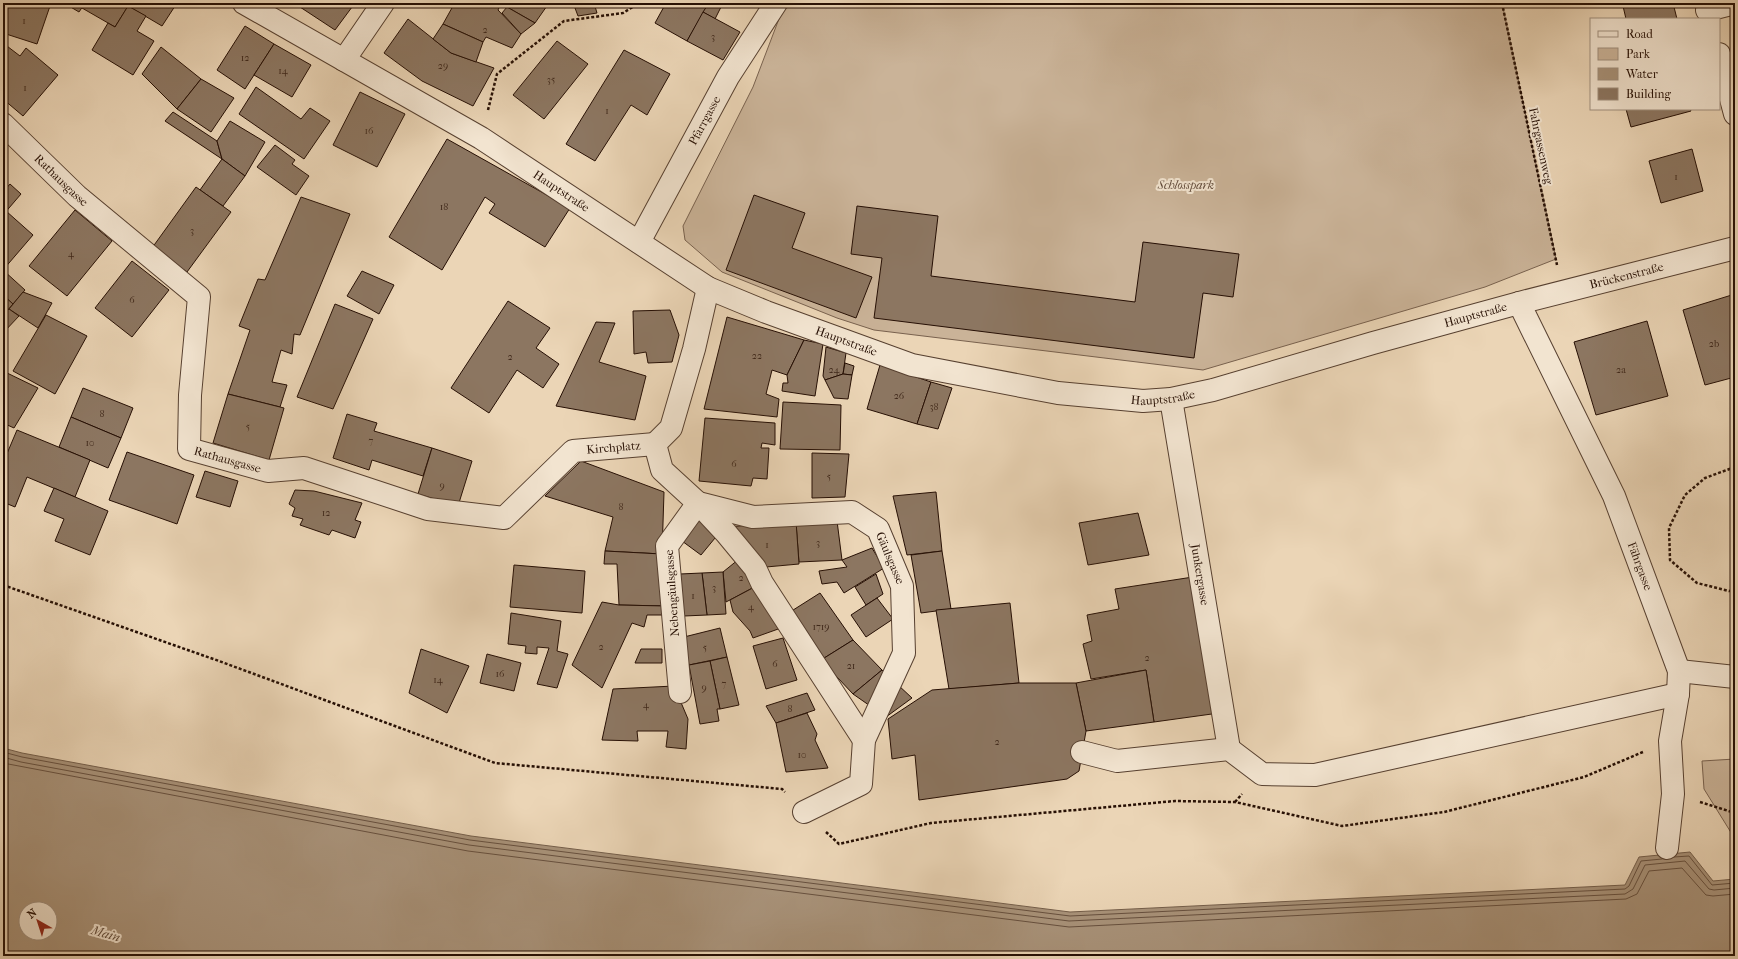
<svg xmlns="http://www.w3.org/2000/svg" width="1738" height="959" font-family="'IM FELL French Canon',serif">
	<rect width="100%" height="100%" fill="#ebd5b6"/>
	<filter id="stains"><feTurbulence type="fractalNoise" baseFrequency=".005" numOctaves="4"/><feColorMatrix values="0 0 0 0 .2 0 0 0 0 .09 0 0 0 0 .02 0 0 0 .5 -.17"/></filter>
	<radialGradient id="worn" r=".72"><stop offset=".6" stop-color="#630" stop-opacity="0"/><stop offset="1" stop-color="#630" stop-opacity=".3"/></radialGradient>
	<!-- green -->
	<g fill="#cab398" stroke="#78614e">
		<path d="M785,3H1502L1556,259L1485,287L1203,370L874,330L837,318L722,272L685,240L683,226L753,87Z"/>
		<path d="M1735,759V839L1704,789L1702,761Z"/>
	</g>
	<!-- water -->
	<path fill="#a89279" stroke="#745e4a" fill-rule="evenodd" d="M3,748L22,753L471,836L1070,912L1625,885L1639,857L1690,852L1713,881L1735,879V956H3ZM26,909H50V933H26Z"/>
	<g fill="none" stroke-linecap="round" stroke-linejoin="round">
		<!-- shore -->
		<g stroke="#67503e" stroke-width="1">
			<path d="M3,752L22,757L470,840L1070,916L1625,889L1629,886L1641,861L1662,859"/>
			<path d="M3,757L21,762L469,845L1069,921L1625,894L1633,889L1645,865L1685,861L1709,889L1714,890L1735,888"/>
			<path d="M3,763L468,851L1069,927L1626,899L1637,894L1649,871L1682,868L1706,895L1713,896L1735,894"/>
			<path d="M1674,857L1689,856L1712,885L1735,883"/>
		</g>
	</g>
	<!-- building -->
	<g fill="#8c7661" stroke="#260f04">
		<path d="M3,3H39L50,6L37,44L3,33Z"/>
		<path d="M64,3H85L79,12Z"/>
		<path d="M85,3H130L115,27L82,8Z"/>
		<path d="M130,3H177L162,26L128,6Z"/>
		<path d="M303,3H355L335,30L300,7Z"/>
		<path d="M447,3H501L498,10L521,34L512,48L486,37L483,42L443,24L453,6Z"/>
		<path d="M509,3H549L535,23L507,7Z"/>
		<path d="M584,3H594L597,13L578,16L575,8Z"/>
		<path d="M666,3H709L687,41L655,23Z"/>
		<path d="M709,3H723L715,19L703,12Z"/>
		<path d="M1636,3H1673L1677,19H1626L1623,6Z"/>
		<path d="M128,6L146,16L137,31L154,41L133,75L92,50L108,23L115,27Z"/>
		<path d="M507,7L535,23L521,34L502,13Z"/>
		<path d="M703,12L740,32L723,60L687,41Z"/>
		<path d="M408,19L451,53L494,68L473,106L422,81L384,53Z"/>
		<path d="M443,24L483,42L476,62L451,53L433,39Z"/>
		<path d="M245,26L274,44L245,89L217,70Z"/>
		<path d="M557,41L588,64L544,119L513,95Z"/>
		<path d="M3,43L20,56L26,48L58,75L23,116L3,99Z"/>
		<path d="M274,44L311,65L292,97L254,75Z"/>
		<path d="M161,47L201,79L177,109L142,74Z"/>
		<path d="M624,50L670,74L647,115L631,105L595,161L566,144Z"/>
		<path d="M201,79L234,98L211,132L177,109Z"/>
		<path d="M256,87L301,119L310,108L330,121L304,159L239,114Z"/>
		<path d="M360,92L405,114L377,167L333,145Z"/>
		<path d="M1626,109H1690L1691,111L1631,127Z"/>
		<path d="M173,112L217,141L222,159L165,121Z"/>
		<path d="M230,121L265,142L245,176L222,159L217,141Z"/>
		<path d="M447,139L570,208L545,247L489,213L495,204L485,197L442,270L389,237Z"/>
		<path d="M275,145L295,160L292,164L309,176L296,195L257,167Z"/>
		<path d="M1692,149L1703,191L1661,203L1649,161Z"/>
		<path d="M222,159L245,176L223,206L200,190Z"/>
		<path d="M10,184L21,194L3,215V192Z"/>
		<path d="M196,187L231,212L187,272L152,248Z"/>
		<path d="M754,195L805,213L792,248L872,277L856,318L726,270Z"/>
		<path d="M301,197L350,214L300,335L294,334L292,354L281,350L272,382L287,385L280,407L228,394L250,330L239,326L258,279L265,280Z"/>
		<path d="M857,206L938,216L931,276L1135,302L1143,242L1239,254L1233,297L1203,293L1194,358L874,318L882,258L851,254Z"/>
		<path d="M75,210L112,241L67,296L29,266Z"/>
		<path d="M6,211L33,235L3,270V215Z"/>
		<path d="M132,261L169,290L132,337L95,308Z"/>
		<path d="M3,270L25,290L13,304L3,295Z"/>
		<path d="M362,271L394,285L379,314L347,296Z"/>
		<path d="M23,292L52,303L38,328L9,309Z"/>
		<path d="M1735,294V377L1705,385L1683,310Z"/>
		<path d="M4,296L13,304L3,315V297Z"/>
		<path d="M508,301L550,328L536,348L559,364L543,388L517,370L489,413L451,388Z"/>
		<path d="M335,304L373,319L333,409L297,397Z"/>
		<path d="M9,309L19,316L3,333V315Z"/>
		<path d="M670,310L679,335L672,362L648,363L646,352L634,354L633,311Z"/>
		<path d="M46,315L87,336L55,394L13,371Z"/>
		<path d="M727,317L804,340L787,375L772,370L766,394L779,399L777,417L704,409Z"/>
		<path d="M1647,321L1668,396L1596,415L1574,342Z"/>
		<path d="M596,322L615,323L599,362L646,376L635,420L556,406Z"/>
		<path d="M804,340L823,344L815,396L782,391L783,383H788L787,375Z"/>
		<path d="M826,347L846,353L843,374L825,380L823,376Z"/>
		<path d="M845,363L854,366L852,375L843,374Z"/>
		<path d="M880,365L931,382L917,424L867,409Z"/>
		<path d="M5,372L38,388L14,428L3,423V376Z"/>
		<path d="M843,374L852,375L848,399L834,398L825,380Z"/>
		<path d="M931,382L952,388L938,429L917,424Z"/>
		<path d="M83,388L133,408L121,438L71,417Z"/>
		<path d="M228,394L284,408L269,460L213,443Z"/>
		<path d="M783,402L841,405L840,450L780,449Z"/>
		<path d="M347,414L377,423L374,431L432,448L423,476L372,460L369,470L333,458Z"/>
		<path d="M71,417L121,438L108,468L59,447Z"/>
		<path d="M705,418L775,423V445L762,443L761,448H769L767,479L753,478L751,486L699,481Z"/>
		<path d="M17,430L90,460L75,497L27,477L15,507L3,502V463Z"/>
		<path d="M432,448L472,461L458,506L418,494Z"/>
		<path d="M127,452L194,475L177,524L109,500Z"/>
		<path d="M812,453L849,454L845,497L812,498Z"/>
		<path d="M581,461L664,492L662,554L605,551L613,517L545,496Z"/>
		<path d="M205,471L238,481L230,507L196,497Z"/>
		<path d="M54,488L108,511L90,555L55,541L64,519L44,511Z"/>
		<path d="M295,490L314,491L362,503L355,520L361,522L355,538L332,530L329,535L300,525L303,519L292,516L295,508L289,504Z"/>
		<path d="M936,492L942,551L907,555L893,496Z"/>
		<path d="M836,513L842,560L799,562L796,523Z"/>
		<path d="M1138,513L1149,555L1088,565L1079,523Z"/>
		<path d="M702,517L720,532L701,555L682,541Z"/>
		<path d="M796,521L799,564L755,568L727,527Z"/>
		<path d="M872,548L884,568L844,593L837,582L822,584L819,571L847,567L842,560Z"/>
		<path d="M605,551L662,554L666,606L619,605L617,564H604Z"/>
		<path d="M942,551L951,609L921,613L911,555Z"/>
		<path d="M744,555L762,583L726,602L723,572Z"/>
		<path d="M514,565L585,571L582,613L510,607Z"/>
		<path d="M723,572L726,614L707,615L702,573Z"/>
		<path d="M702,573L707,615L684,616L680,574Z"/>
		<path d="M876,574L883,594L866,605L855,587Z"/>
		<path d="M1193,577L1219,713L1154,722L1146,670L1091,679L1083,644L1092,641L1087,615L1119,609L1115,589Z"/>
		<path d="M762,583L781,628L753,638L750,631L733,612L730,600Z"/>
		<path d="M820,593L853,640L821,660L790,612Z"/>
		<path d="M877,598L893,619L866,637L851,615Z"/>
		<path d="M602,602L619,605L666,606V615H647L644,627L632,623L602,688L572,665Z"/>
		<path d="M1010,603L1019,683L949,689L936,610Z"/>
		<path d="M511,613L561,621L557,651L568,654L557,688L537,684L549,648L537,647V654L525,653L526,646L508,644Z"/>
		<path d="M720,628L727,657L689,665L684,637Z"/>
		<path d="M783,638L797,680L766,689L753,646Z"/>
		<path d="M853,640L882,670L853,694L821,660Z"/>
		<path d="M421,649L469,666L447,713L409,693Z"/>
		<path d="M641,649H662V663H635Z"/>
		<path d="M487,654L521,663L514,691L480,683Z"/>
		<path d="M727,657L739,705L720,709L710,661Z"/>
		<path d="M710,661L720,709H717L719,721L700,724L689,665Z"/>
		<path d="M882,670L912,698L886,717L853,694Z"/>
		<path d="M1146,670L1154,722L1086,731L1076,683Z"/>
		<path d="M1019,683H1076L1086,731L1079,771L1067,779L919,800L915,755L892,759L888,719L932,690Z"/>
		<path d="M674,686L688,719L686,749L666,747L668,731H637L638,741L602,740L613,689Z"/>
		<path d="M807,693L815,710L776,723L766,706Z"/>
		<path d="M807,713L817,734L815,740L828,768L786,772L776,723Z"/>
	</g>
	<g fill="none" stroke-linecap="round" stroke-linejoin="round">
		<defs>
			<g id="minor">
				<path id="s1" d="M244,3L481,138L708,288L766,312L912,365L1058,393L1143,401L1171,399L1213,390L1373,343L1519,303L1735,248"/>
				<path d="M1707,10L1735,3"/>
				<path d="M1719,54L1735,114"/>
				<path d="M344,60L383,3"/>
				<path id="s2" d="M3,124L77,196L199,297L190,395L189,449L268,471L304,468L428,509L504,518L573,451L655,444"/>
				<path id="s3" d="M639,242L728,77L776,3"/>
				<path d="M708,288L694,349L671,428L655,444L662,470L698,503L726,533L755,568L762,583L864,740"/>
				<path id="s4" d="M1519,303L1614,496L1679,671L1678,694L1670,741L1673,794L1667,848"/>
				<path id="s5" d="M1171,399L1229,749"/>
				<path d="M1679,671L1735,677"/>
				<path id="s6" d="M680,692L667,546L698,503L753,517L852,512L878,529L902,586L904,653L864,740L861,784L804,812"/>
				<path d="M1082,752L1117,761L1229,749L1262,774L1315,775L1678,694"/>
			</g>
		</defs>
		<!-- minor casing -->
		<use href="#minor" stroke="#574030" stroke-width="24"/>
		<!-- path -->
		<g stroke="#260f04" stroke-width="2.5" stroke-dasharray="3 2" stroke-linecap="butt">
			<path d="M1502,3L1557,265"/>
			<path d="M488,110L497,74L564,21L623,13L639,3"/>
			<path d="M1735,467L1705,478L1685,495L1669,528L1670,560L1697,583L1729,591L1735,590"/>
			<path d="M3,585L219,661L495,763L782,789L785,792"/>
			<path d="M1235,802L1242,794"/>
			<path d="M1700,802L1735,813"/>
			<path d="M826,832L839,844L931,823L1175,801L1235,802L1342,826L1444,812L1584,777L1643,752"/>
		</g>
		<!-- minor -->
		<use href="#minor" stroke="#f2e4d0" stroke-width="22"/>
	</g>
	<g text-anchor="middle" stroke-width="4" stroke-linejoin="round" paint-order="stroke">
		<!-- number labels -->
		<g font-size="10" fill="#40291b">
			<text x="24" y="24">1</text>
			<text x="485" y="33">2</text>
			<text x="713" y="40">3</text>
			<text x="245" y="61">12</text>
			<text x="443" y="69">29</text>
			<text x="283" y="74">14</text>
			<text x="551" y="83">35</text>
			<text x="25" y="91">1</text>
			<text x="607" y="114">1</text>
			<text x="369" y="134">16</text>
			<text x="1676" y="180">1</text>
			<text x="444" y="210">18</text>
			<text x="192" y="234">3</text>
			<text x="71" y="257">4</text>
			<text x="132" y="303">6</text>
			<text x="1714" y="347">2b</text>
			<text x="757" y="359">22</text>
			<text x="510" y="360">2</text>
			<text x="834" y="373">24</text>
			<text x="1621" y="373">2a</text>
			<text x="899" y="399">26</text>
			<text x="934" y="410">38</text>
			<text x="102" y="417">8</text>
			<text x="248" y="430">5</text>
			<text x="371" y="444">7</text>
			<text x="90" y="446">10</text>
			<text x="734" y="467">6</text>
			<text x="829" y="480">5</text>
			<text x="442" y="489">9</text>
			<text x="621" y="510">8</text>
			<text x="326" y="516">12</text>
			<text x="818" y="546">3</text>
			<text x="767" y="548">1</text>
			<text x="741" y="581">2</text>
			<text x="714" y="591">3</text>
			<text x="693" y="599">1</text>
			<text x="751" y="610">4</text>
			<text x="821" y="630">1719</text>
			<text x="601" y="650">2</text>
			<text x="705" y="651">5</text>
			<text x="1147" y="661">2</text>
			<text x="775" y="667">6</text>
			<text x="851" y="669">21</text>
			<text x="500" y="677">16</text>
			<text x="438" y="683">14</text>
			<text x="724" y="687">7</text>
			<text x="704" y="691">9</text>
			<text x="646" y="708">4</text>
			<text x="790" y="712">8</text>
			<text x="997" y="745">2</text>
			<text x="802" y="758">10</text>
		</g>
		<!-- street labels -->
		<g font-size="12" fill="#260f04" stroke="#f2e4d0">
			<text dy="4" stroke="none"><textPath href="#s3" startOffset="138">Pfarrgasse</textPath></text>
			<text transform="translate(1541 146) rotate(78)" y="4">Fahrgassenweg</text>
			<text dy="4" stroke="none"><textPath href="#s2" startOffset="81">Rathausgasse</textPath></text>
			<text dy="4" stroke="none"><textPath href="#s1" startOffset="369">Hauptstraße</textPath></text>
			<text dy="4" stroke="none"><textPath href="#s1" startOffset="1497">Brückenstraße</textPath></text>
			<text dy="4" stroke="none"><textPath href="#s1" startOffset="1341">Hauptstraße</textPath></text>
			<text dy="4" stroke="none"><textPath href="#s1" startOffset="693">Hauptstraße</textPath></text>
			<text dy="4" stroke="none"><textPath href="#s1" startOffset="1017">Hauptstraße</textPath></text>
			<text dy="4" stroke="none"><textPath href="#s2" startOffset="876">Kirchplatz</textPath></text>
			<text dy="4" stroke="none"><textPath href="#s2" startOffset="454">Rathausgasse</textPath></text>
			<text dy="4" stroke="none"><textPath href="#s6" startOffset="418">Gäulsgasse</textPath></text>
			<text dy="4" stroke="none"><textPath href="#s4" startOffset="290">Fährgasse</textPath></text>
			<text dy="4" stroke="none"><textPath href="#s5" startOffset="178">Junkergasse</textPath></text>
			<text transform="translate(672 593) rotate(-94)" y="4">Nebengäulsgasse</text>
		</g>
		<!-- park labels -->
		<g font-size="12" font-style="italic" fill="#5f4838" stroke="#f2e4d0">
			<text x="1186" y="189">Schlosspark</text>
		</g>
		<!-- water labels -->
		<g font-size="13" font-style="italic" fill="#604a39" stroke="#f2e4d0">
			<text transform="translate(106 933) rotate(16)" y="5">Main</text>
		</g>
	</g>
	<!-- margin -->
	<rect width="1738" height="959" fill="none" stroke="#ebd5b6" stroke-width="16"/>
	<rect x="4" y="4" width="1730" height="951" fill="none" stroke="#260f04" stroke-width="2"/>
	<rect x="8" y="8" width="1722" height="943" fill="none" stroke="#260f04"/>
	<!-- legend -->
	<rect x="1590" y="18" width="130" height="92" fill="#f2e4d0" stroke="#a08f7e"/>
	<rect x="1598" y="31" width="20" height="6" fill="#f2e4d0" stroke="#a08f7e"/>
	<text x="1626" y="38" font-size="12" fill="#260f04">Road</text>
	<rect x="1598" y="48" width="20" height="12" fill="#cab398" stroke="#a08f7e"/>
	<text x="1626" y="58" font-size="12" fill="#260f04">Park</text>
	<rect x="1598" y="68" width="20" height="12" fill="#a89279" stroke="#a08f7e"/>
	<text x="1626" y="78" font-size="12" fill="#260f04">Water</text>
	<rect x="1598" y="88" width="20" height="12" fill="#8c7661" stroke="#a08f7e"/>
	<text x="1626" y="98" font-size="12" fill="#260f04">Building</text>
	<!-- north arrow -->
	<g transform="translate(38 921) rotate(321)"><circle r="19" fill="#f2e4d0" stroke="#a08f7e"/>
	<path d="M0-3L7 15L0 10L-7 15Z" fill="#8f2418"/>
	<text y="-6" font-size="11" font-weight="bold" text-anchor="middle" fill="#260f04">N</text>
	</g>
	<rect width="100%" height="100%" filter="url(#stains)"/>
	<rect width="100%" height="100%" fill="url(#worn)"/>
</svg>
